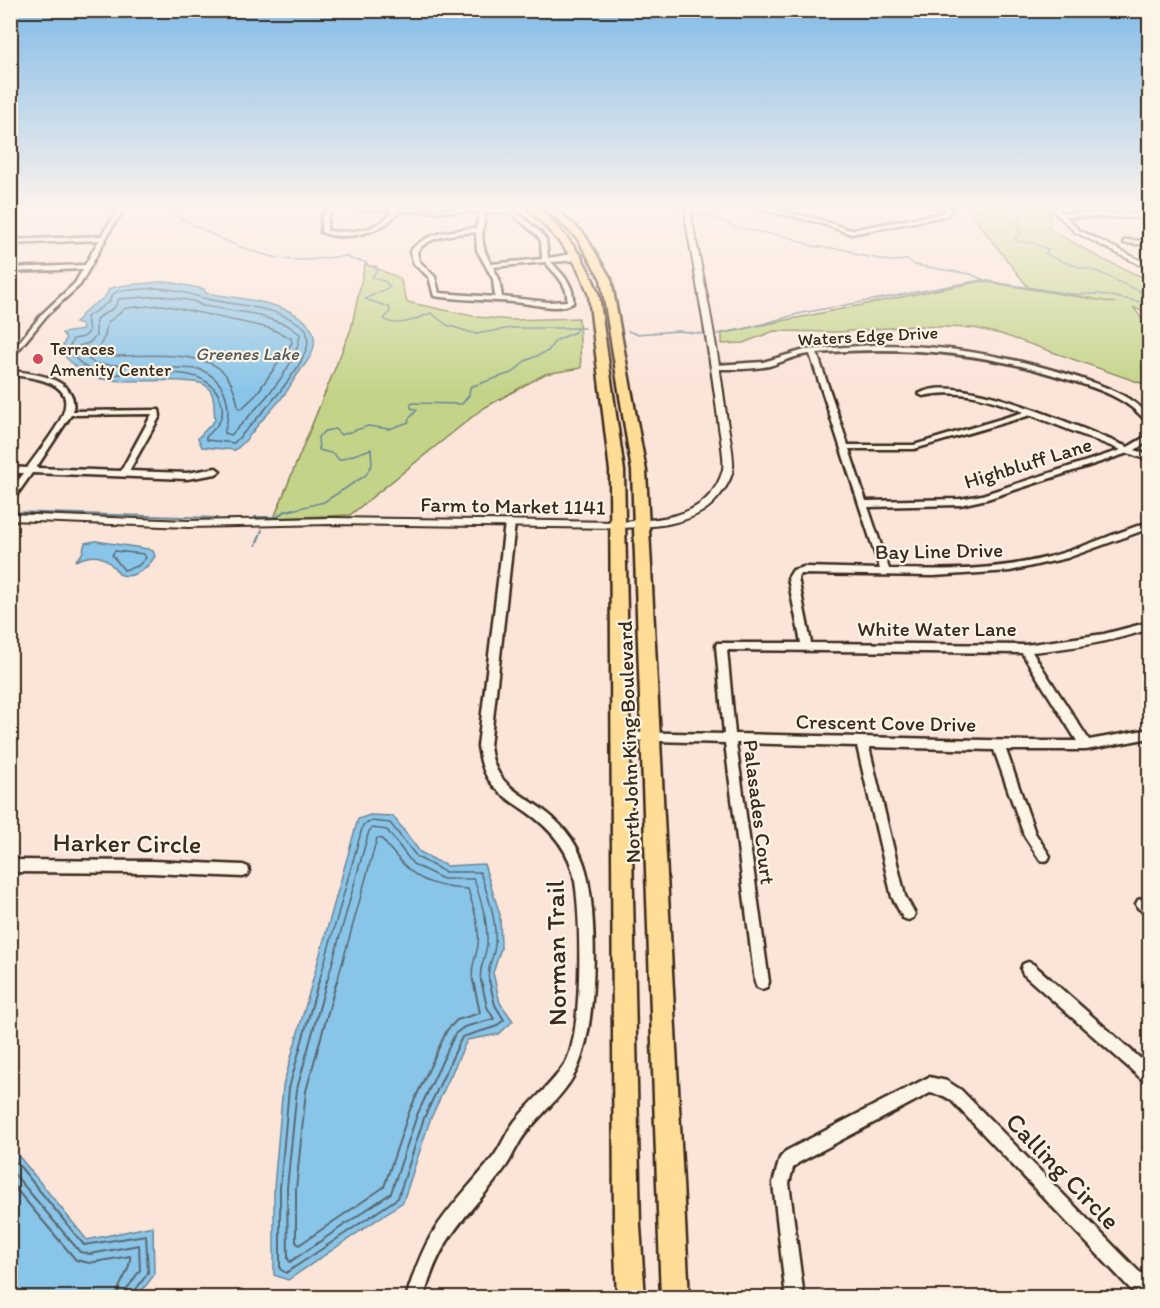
<svg xmlns="http://www.w3.org/2000/svg" width="1160" height="1308" font-family="Itim,sans-serif">
	<rect width="100%" height="100%" fill="#fbe4d8"/>
	<filter id="ink" filterUnits="userSpaceOnUse"><feTurbulence type="fractalNoise" baseFrequency=".0167" numOctaves="2"/><feDisplacementMap in="SourceGraphic" scale="12" xChannelSelector="R" yChannelSelector="G"/><feConvolveMatrix kernelMatrix="1 2 1 2 8 2 1 2 1" color-interpolation-filters="sRGB"/></filter>
	<g filter="url(#ink)">
		<!-- built -->
		<path fill="#fbd9cf" d="M11,209H117L100,224L11,227Z"/>
		<!-- green -->
		<g fill="#c3d489" stroke="#7f7f54" stroke-width="1.5">
			<path d="M967,209H1046L1050,214L1049,229L1102,259L1149,280V290L1140,292L1149,303V315L1133,307L1149,328V386L1001,334L974,328L913,326L838,332L774,331L743,343L722,344V333L981,281L1116,303L1028,287Z"/>
			<path d="M365,264L400,278L407,302L477,317L512,320L579,318L581,368L545,374L482,409L350,515L274,518L351,329Z"/>
		</g>
		<!-- water -->
		<g fill="#89c5e9" stroke="#6a8798" stroke-width="1.5">
			<path d="M157,282H169L204,289L206,293C234,298 321,303 314,346C312,359 300,369 293,381C285,396 274,407 262,420C253,430 246,443 235,450L202,447L198,438L215,420C213,407 217,394 205,385C198,381 189,382 182,381C153,379 121,384 92,377C85,376 65,358 61,351L66,338L62,333L83,330L82,325L75,323L87,309L105,297L109,289C123,283 141,285 157,282Z"/>
			<path d="M96,541L148,549L153,551L155,556C148,568 133,580 119,574C106,555 96,552 75,561L82,554L85,543Z"/>
			<path d="M370,815L393,816L420,852L446,866L484,864L500,915L501,948L493,973L500,1003L513,1021L499,1034L467,1040L430,1120L403,1202L288,1280L274,1275V1188L283,1086L358,819Z"/>
			<path d="M17,1154L87,1240L153,1226L154,1275L137,1297H11L10,1157Z"/>
		</g>
		<g fill="none" stroke-linecap="round" stroke-linejoin="round">
			<!-- shore-far1 -->
			<g stroke="#5a686f" stroke-width="1.5">
				<path d="M157,288C176,288 190,295 207,299C242,307 277,305 306,329C307,335 309,342 307,347C299,375 254,422 234,443L206,440V437C217,427 226,417 221,401C206,354 129,383 93,371C84,368 75,358 68,351L73,339L84,337L89,332L87,317L109,302L112,295L118,291Z"/>
				<path d="M162,296L193,301L203,306L254,314L287,325L300,334C297,369 255,410 231,435L224,433C233,406 227,380 199,369L95,364L78,351L79,346L89,343L96,336V319L114,308L119,299Z"/>
				<path d="M163,305L269,328L291,338L292,343L255,396L241,409L238,407C236,393 232,379 220,369C195,349 131,357 100,356L96,352L105,336L107,323L126,308Z"/>
				<path d="M115,551L144,554L146,558L138,566L124,570L112,555Z"/>
				<path d="M319,982L363,825L371,821L390,823L417,857L445,872H480C488,896 497,919 495,945C494,958 486,968 489,982"/>
				<path d="M327,982L369,831L372,828L387,830L413,864L443,879H474C481,901 488,921 487,944C486,957 478,969 481,982"/>
				<path d="M337,982L377,838L382,839C410,874 421,887 468,889C473,907 480,925 478,945C476,958 470,968 473,982"/>
			</g>
			<!-- shore -->
			<g stroke="#5a686f" stroke-width="2">
				<path d="M319,980L289,1088L280,1188V1269L286,1273L398,1198L424,1118L462,1037L495,1027L504,1020L495,1005L489,980"/>
				<path d="M327,980L297,1089L287,1188L288,1259L290,1262L391,1193L417,1115L455,1034L464,1027L494,1019L487,1007L481,980"/>
				<path d="M337,980L306,1091L296,1189V1242L299,1245L384,1187L409,1112L447,1030L457,1020L480,1013L473,980"/>
				<path d="M10,1162L17,1163L84,1245L146,1235L148,1273L134,1292L133,1298"/>
				<path d="M10,1169L80,1252L90,1254L139,1245L140,1270L127,1289L125,1298"/>
				<path d="M10,1182L76,1260L89,1263L130,1256C131,1272 118,1283 116,1298"/>
			</g>
			<!-- stream-far1 -->
			<g stroke="#6a8798" stroke-width="1.5">
				<path d="M166,209C201,231 258,260 300,260C316,260 332,257 347,256L350,259L366,262L369,266H376L378,269L372,277L386,282L390,287L365,299L389,307L390,312L384,319C397,329 418,318 431,313L447,325L476,334L511,328H585"/>
				<path d="M670,209L683,212"/>
				<path d="M1027,209L1018,219L1020,235L1015,237L1016,241L1036,244L1049,250L1045,253C1061,264 1080,266 1098,272C1116,279 1131,290 1150,294"/>
				<path d="M695,214L713,217L738,228L792,238L812,246L847,250L858,255L890,261L908,260L915,265L970,274L984,280L1005,284L1070,294H1100L1150,304"/>
				<path d="M628,331L636,334L679,331L704,334"/>
				<path d="M717,334L741,330L802,313L982,280"/>
				<path d="M288,511L324,502L366,475L372,464L371,449L339,460L334,454L319,450L318,437L325,431L335,429L341,435L368,426L389,429L409,422L408,420L417,410L411,408V403L462,404L469,395L470,387L514,372L525,361L548,351L555,341L575,332L577,328"/>
			</g>
			<!-- stream -->
			<g stroke="#6a8798" stroke-width="2">
				<path d="M10,512L217,518"/>
				<path d="M255,517H277L283,512L294,509"/>
				<path d="M256,545L262,530"/>
			</g>
			<defs>
				<g id="minor">
					<path d="M119,209H125L114,224L80,285L47,315L10,360V353L43,313L75,283L83,269L10,272V268L85,265L99,240L10,244V240L101,236Z"/>
					<path d="M328,209H334L328,216L327,231C349,233 379,232 392,211L360,209L514,210L541,233L546,240L548,258L578,253L581,255L580,256L582,258L579,260L551,262C562,274 575,285 573,303C557,312 531,303 513,302C487,300 460,300 434,296L429,277L414,264L410,252C424,232 454,231 476,228L480,212L398,211C385,233 343,242 321,232L322,216ZM486,212L511,213L537,235L541,241L542,259L491,264C480,244 481,235 486,212ZM476,232L477,250L493,279L495,297L439,293L435,277L419,261L417,252C428,235 457,234 476,232ZM545,262C555,274 569,285 567,301L548,302L502,297L499,279L493,267Z"/>
					<path d="M758,209H771L818,219L851,230L943,213L946,209H953L945,216L851,234L817,222Z"/>
					<path d="M1060,213L1150,214V218L1058,216L1057,215Z"/>
					<path d="M1126,240L1150,241V245L1124,243V241Z"/>
					<path d="M874,345C944,345 1006,355 1073,376C1101,385 1129,394 1150,416V423C1144,420 1141,415 1136,411C1129,405 1121,400 1113,396C1095,387 1076,382 1057,376C978,351 899,346 817,353L848,445H914L1024,412C992,399 958,388 923,396L919,394C958,370 1086,431 1128,447L1150,434V440L1135,450L1150,456V461L1128,453L987,499L960,505L868,507L889,569C941,570 994,571 1045,558C1081,549 1114,533 1150,522V528L1067,558L1010,571L933,576L800,574L798,578L811,643L1025,645L1104,634L1150,622V629C1111,642 1072,648 1032,652L1089,740L1150,729V738L1086,750H1006L1035,833L1050,856L1048,860L1044,861L1040,860L1024,835L994,750L869,747L905,896L915,914L913,918L908,920L903,918L892,897L857,746L736,743L769,982L767,987L762,989L757,987L755,982L725,743L621,740L617,739L615,736L617,733L621,732L724,734L716,646L717,643H801L788,578L793,570L804,567L880,569L810,354C795,355 783,362 769,366C751,370 734,369 716,369L712,367L716,365L763,362L805,350ZM1031,415L1121,450L982,495L960,499L866,501L849,449H914ZM727,650L1022,653L1077,741H1028L735,734Z"/>
					<path d="M10,371C34,373 79,378 73,411L159,410L160,416L129,471L187,473L216,468L220,471L216,474L187,479L32,473L13,500L10,501V491L24,473H10V467L27,468C60,422 101,382 10,375ZM152,414L121,471L36,468L71,415Z"/>
					<path d="M510,520L515,523L490,746C495,790 524,792 553,818C571,834 584,856 588,880C597,928 597,1026 577,1069C566,1094 542,1112 526,1133C519,1141 515,1151 510,1160C505,1169 497,1178 491,1186C458,1225 437,1246 424,1298H406C413,1275 420,1254 432,1234C449,1206 474,1182 494,1156C502,1145 507,1131 515,1121C531,1101 553,1084 566,1062C583,1030 581,919 575,881C570,849 549,827 524,810C511,801 498,793 489,780C482,769 480,759 478,746L505,523Z"/>
					<path d="M10,860L152,861L243,865L248,867L249,871L248,875L243,877L152,873L10,872Z"/>
					<path d="M1143,898L1150,901V915L1138,908L1136,904L1138,900Z"/>
					<path d="M1028,962L1033,964L1150,1067V1084L1145,1082L1023,974L1021,969L1023,964Z"/>
					<path d="M929,1077L947,1081L961,1090L1150,1283V1298H1139L951,1100L944,1096L930,1093L798,1163L793,1168L789,1183L804,1298H786L773,1183L780,1158L786,1151Z"/>
				</g>
				<g id="tertiary">
					<path d="M687,209H693L692,221C705,285 718,349 726,414C728,430 734,452 733,468C732,479 723,492 716,500C693,526 650,527 618,528L331,524L188,527L10,520V514L188,521L331,518L618,522C652,520 697,520 716,486C719,481 722,474 723,469C725,457 719,432 718,419C710,352 697,287 686,221Z"/>
					<path d="M1052,209H1059L1079,230L1150,265V270L1075,232Z"/>
				</g>
				<g id="primary">
					<path d="M529,209H539C567,234 587,260 599,296L624,471L640,1226L645,1298H617L614,1226L610,471L589,296C575,252 558,241 529,209Z"/>
					<path d="M546,209H556L584,234L611,279L646,471L689,1298H661L632,471L601,279L577,238Z"/>
				</g>
			</defs>
			<!-- minor casing -->
			<use href="#minor" stroke="#3b2a1e" stroke-width="5"/>
			<!-- tertiary casing -->
			<use href="#tertiary" stroke="#3b2a1e" stroke-width="4"/>
			<!-- primary casing -->
			<use href="#primary" stroke="#3b2a1e" stroke-width="5"/>
			<!-- minor -->
			<use href="#minor" fill="#fcf5e5" fill-rule="evenodd"/>
			<!-- tertiary -->
			<use href="#tertiary" fill="#fcf5e5" fill-rule="evenodd"/>
			<!-- primary -->
			<use href="#primary" fill="#ffdd96" fill-rule="evenodd"/>
		</g>
	</g>
	<!-- sky -->
	<linearGradient id="sky" x2="0" y2="1"><stop stop-color="#82bbe8"/><stop offset="0.53" stop-color="#fdf3ed"/><stop offset="1" stop-color="#fdf3ed" stop-opacity="0"/></linearGradient>
	<rect width="1160" height="392" fill="url(#sky)"/>
	<!-- markers -->
	<circle fill="#d1495b" stroke="#fcf5e5" stroke-width="2" cx="38" cy="359" r="6"/>
	<g text-anchor="middle" stroke-width="4.5" stroke-linejoin="round" paint-order="stroke">
		<!-- far-street labels -->
		<g font-size="18" fill="#3b2a1e" stroke="#fcf5e5">
			<text transform="translate(868 336) rotate(-3)" y="6">Waters Edge Drive</text>
		</g>
		<!-- far-poi labels -->
		<g font-size="18" fill="#3b2a1e" stroke="#fcf5e5" text-anchor="start">
			<text x="50" y="355">Terraces<tspan x="50" dy="21">Amenity Center</tspan></text>
		</g>
		<!-- far-water labels -->
		<g font-size="18" font-style="italic" fill="#52585b" stroke="#fcf5e5">
			<text x="247" y="360">Greenes Lake</text>
		</g>
		<!-- street labels -->
		<g font-size="21" fill="#3b2a1e" stroke="#fcf5e5">
			<text transform="translate(1028 463) rotate(-17)" y="7">Highbluff Lane</text>
			<text transform="translate(513 506) rotate(1)" y="7">Farm to Market 1141</text>
			<text transform="translate(939 551) rotate(-1)" y="7">Bay Line Drive</text>
			<text x="937" y="636">White Water Lane</text>
			<text transform="translate(886 723) rotate(1)" y="7">Crescent Cove Drive</text>
			<text transform="translate(629 742) rotate(-92)" y="7">North John King Boulevard</text>
			<text transform="translate(759 812) rotate(83)" y="7">Palasades Court</text>
		</g>
		<!-- near-street labels -->
		<g font-size="26" fill="#3b2a1e" stroke="#fcf5e5">
			<text transform="translate(127 843) rotate(1)" y="9">Harker Circle</text>
			<text transform="translate(556 953) rotate(-91)" y="9">Norman Trail</text>
			<text transform="translate(1063 1171) rotate(46)" y="9">Calling Circle</text>
		</g>
	</g>
	<!-- margin -->
	<rect width="1160" height="1308" fill="none" stroke="#fcf5e5" stroke-width="36"/>
	<rect x="18" y="18" width="1124" height="1272" fill="none" stroke="#3b2a1e" stroke-width="2" filter="url(#ink)"/>
</svg>
